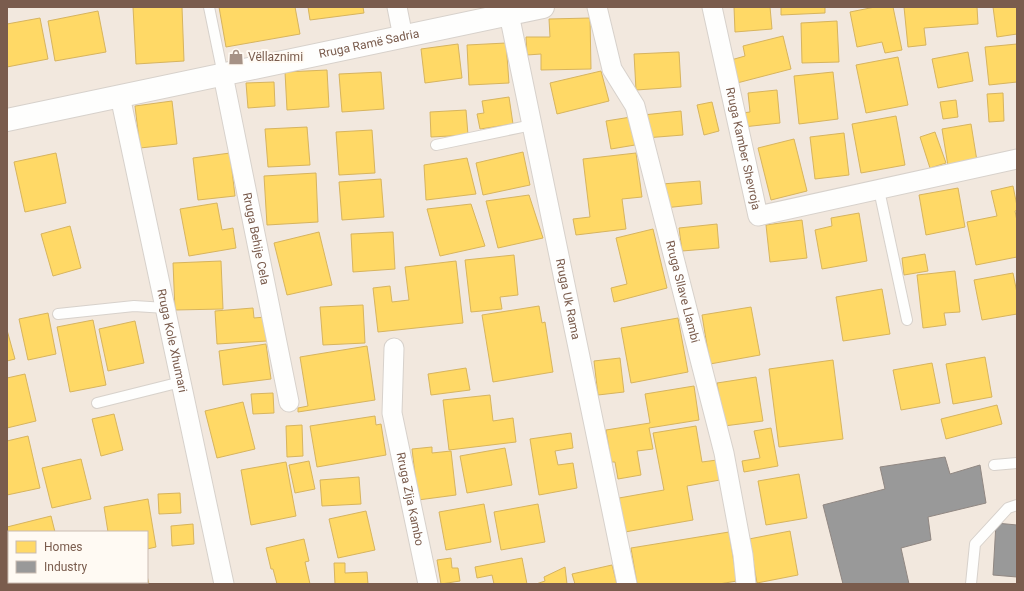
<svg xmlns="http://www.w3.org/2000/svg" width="1024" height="591" font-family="Roboto,sans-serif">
	<rect width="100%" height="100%" fill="#f9f5f0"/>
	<!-- residential -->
	<path fill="#f2e8de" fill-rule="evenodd" d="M7,7H1017V584H7ZM9,532H147V582H9Z"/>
	<!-- homes -->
	<g fill="#ffd966" stroke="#d7b45e">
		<path d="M133,7H182L184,61L136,64Z"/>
		<path d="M219,7H295L300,34L226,47Z"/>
		<path d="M308,7H363L364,13L310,20Z"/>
		<path d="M734,7H770L772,29L735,32Z"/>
		<path d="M781,7H825V13L781,15Z"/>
		<path d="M875,7H893L902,50L885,53L882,42L857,47L850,12Z"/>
		<path d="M904,7H977L978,24L924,28L926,45L908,47Z"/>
		<path d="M993,7H1017V34L997,37Z"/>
		<path d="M98,11L106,52L55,61L48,21Z"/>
		<path d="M40,18L48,59L7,67V24Z"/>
		<path d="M590,18L591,69L541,70V54L527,55L526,37H550L549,19Z"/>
		<path d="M837,21L839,62L802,63L801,23Z"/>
		<path d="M783,36L791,69L737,83L731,60L745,56L743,46Z"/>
		<path d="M506,43L509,83L469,85L467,45Z"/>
		<path d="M458,44L462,78L425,83L421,49Z"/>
		<path d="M1017,44V82L989,85L985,47Z"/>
		<path d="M679,52L681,87L636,90L634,54Z"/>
		<path d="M968,52L973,81L938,88L932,59Z"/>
		<path d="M898,57L908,105L866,113L856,65Z"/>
		<path d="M327,70L329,107L287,110L285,72Z"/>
		<path d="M601,71L609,101L557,114L550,83Z"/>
		<path d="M381,72L384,109L342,112L339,74Z"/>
		<path d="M833,72L838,119L799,124L794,76Z"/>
		<path d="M274,82L275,106L248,108L246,83Z"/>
		<path d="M777,90L780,123L743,127L742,113L750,112L748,93Z"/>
		<path d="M1003,93L1004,121L989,122L987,94Z"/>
		<path d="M509,97L513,124L480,129L477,114L484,113L482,101Z"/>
		<path d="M956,100L958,117L943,119L940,102Z"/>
		<path d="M172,101L177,144L140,148L135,106Z"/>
		<path d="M712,102L719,131L704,135L697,105Z"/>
		<path d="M466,110L468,135L431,137L430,112Z"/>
		<path d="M681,111L683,135L645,138L643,115Z"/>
		<path d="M896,116L905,165L861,173L852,124Z"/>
		<path d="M631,117L635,145L611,149L606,121Z"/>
		<path d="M971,124L977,161L948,166L942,129Z"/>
		<path d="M307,127L310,165L268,167L265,129Z"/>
		<path d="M372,130L375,173L339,175L336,132Z"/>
		<path d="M935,132L946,163L930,168L920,137Z"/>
		<path d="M844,133L849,175L815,179L810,137Z"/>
		<path d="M794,139L807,191L771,200L758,148Z"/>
		<path d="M523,152L530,185L483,195L476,163Z"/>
		<path d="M56,153L66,203L25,212L14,162Z"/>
		<path d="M230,153L235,196L198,200L193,158Z"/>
		<path d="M636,153L642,197L622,199L626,229L576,235L573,219L590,217L583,159Z"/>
		<path d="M467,158L476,194L426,200L424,165Z"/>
		<path d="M316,173L318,222L267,225L264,176Z"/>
		<path d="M381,179L384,217L342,220L339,182Z"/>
		<path d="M700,181L702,204L664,208L662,184Z"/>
		<path d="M1013,186L1017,206V210L1015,211L1017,221V257L976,265L967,222L997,216L991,191Z"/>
		<path d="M958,188L965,227L926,235L919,195Z"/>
		<path d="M529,195L543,238L498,248L486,201Z"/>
		<path d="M217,203L222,230L233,228L236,248L189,256L180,209Z"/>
		<path d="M471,204L485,246L440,256L427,209Z"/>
		<path d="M859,213L867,261L822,269L815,230L832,226L831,218Z"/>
		<path d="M802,220L807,258L770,262L766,225Z"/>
		<path d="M717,224L719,248L682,251L679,228Z"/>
		<path d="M70,226L81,268L53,276L41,234Z"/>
		<path d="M653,229L667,288L614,302L611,288L627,284L616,238Z"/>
		<path d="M319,232L332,285L287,295L274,243Z"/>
		<path d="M393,232L395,269L353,272L351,234Z"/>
		<path d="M925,254L928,271L904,275L902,258Z"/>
		<path d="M514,255L518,295L500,297L502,309L471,312L465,260Z"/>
		<path d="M221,261L223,309L175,310L173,263Z"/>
		<path d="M456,261L463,323L378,332L373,288L390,286L392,302L409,300L405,267Z"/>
		<path d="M955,271L960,312L944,313L946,325L923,328L917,275Z"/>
		<path d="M1013,273L1017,293V314L982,320L974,280Z"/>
		<path d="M882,289L890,334L843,341L836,297Z"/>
		<path d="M363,305L365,343L323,345L320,307Z"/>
		<path d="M539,306L542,323L545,322L553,372L493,382L482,315Z"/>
		<path d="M751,307L760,355L710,364L702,315Z"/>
		<path d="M253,308L254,318L265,317L267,341L217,344L215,311Z"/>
		<path d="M48,313L56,354L28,360L19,319Z"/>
		<path d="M678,318L688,372L631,383L621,328Z"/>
		<path d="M93,320L106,385L70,392L57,327Z"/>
		<path d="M135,321L144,363L108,371L99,329Z"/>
		<path d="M7,330L15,359L7,361Z"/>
		<path d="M266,344L271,379L223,385L219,351Z"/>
		<path d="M367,346L375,400L298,412V408L308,406L300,357Z"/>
		<path d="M985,357L992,397L953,404L946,364Z"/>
		<path d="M620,358L624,392L598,395L594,361Z"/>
		<path d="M833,360L843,439L779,447L769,369Z"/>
		<path d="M932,363L940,403L901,410L893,370Z"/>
		<path d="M466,368L470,390L431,395L428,374Z"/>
		<path d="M25,374L36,421L7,428V378Z"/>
		<path d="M756,377L763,421L724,426L717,383Z"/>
		<path d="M694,386L699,420L649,428L653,449L637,451L641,475L618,479L615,462H611L606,430L650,423L645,394Z"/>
		<path d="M273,393L274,413L253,414L251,394Z"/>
		<path d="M490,395L493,421L513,418L516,442L449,450L443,400Z"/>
		<path d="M243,402L255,449L217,458L205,411Z"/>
		<path d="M997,405L1002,424L946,439L941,419Z"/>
		<path d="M114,414L123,450L101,456L92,419Z"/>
		<path d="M375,416L376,425L381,424L386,455L317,467L310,426Z"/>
		<path d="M302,425L303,456L287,457L286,426Z"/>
		<path d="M696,426L702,462L717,460L720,480L687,486L693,520L625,532L619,498L664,490L653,433Z"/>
		<path d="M771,428L778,466L744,472L742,461L760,458L754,431Z"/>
		<path d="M571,433L573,448L555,451L558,465L573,463L577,488L539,495L530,439Z"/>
		<path d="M28,436L40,488L7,495V441Z"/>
		<path d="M432,447V453L451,451L456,495L418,500L412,449Z"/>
		<path d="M505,448L512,485L467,493L460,456Z"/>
		<path d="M81,459L91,499L52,508L42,468Z"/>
		<path d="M309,461L315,489L295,493L289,465Z"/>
		<path d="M286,462L296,516L251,525L241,470Z"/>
		<path d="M799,474L807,518L766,525L758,481Z"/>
		<path d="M359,477L361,504L322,506L320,480Z"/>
		<path d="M180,493L181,513L159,514L158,494Z"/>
		<path d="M148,499L156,547L147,549V532H108L104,507Z"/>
		<path d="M484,504L491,542L446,550L439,512Z"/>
		<path d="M538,504L545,542L501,550L494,512Z"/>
		<path d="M366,511L375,550L338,558L329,519Z"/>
		<path d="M51,516L55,532H9V536L7,527Z"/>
		<path d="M193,524L194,544L172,546L171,526Z"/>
		<path d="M790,531L798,575L757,583L749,539Z"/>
		<path d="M729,532L737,581L719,584H637L631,548Z"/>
		<path d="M304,539L309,561L305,562L310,584H277L273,569H271L266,548Z"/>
		<path d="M451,558L452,568H458L460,581L441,584L437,560Z"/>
		<path d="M522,558L527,584H494L492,575L477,578L475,567Z"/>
		<path d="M334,563H345V573L367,572L368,584H335Z"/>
		<path d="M612,565L617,584H575L572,574Z"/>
		<path d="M565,567L567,584H536L545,581L544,577Z"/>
		<path d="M147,576L149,584H116V582H147Z"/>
		<path d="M9,578V582H61V584H8L7,579Z"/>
	</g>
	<!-- industry -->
	<g fill="#999" stroke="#908782">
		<path d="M945,457L950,474L980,465L986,503L928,517L931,540L901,548L909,584H843L823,505L885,489L880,467Z"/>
		<path d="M996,523L1017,525V577L993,575Z"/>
	</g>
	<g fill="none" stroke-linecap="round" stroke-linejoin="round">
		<defs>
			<g id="service">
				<path d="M209,7L223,75"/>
				<path d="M436,145L532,125"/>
				<path d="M879,190L907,320"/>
				<path d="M58,314L134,306L166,308"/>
				<path d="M97,403L181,382"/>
				<path d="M994,465L1017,463"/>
				<path d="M971,584L975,544L1008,508L1017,505"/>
			</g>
			<g id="minor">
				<path d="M397,7L403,37"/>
				<path id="s1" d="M597,7L612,69L635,106L724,453L743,555L746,584"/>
				<path id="s2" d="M712,7L758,216L1017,159"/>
				<path id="s3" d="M509,14L627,584"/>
				<path id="s4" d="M223,75L289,402"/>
				<path id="s5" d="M120,96L224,584"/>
				<path id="s6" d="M394,348L392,413L428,584"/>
			</g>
			<g id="tertiary">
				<path id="s7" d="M7,120L543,7"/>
			</g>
		</defs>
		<!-- service casing -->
		<use href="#service" stroke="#d7d1cb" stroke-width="12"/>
		<!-- minor casing -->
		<use href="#minor" stroke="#d7d1cb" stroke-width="21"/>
		<!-- tertiary casing -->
		<use href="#tertiary" stroke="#d7d1cb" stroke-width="24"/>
		<!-- service -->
		<use href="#service" stroke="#fefefd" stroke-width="10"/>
		<!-- minor -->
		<use href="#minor" stroke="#fefefd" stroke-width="19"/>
		<!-- tertiary -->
		<use href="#tertiary" stroke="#fefefd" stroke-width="22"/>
	</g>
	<!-- icons -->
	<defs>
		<symbol id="shop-bare" viewBox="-9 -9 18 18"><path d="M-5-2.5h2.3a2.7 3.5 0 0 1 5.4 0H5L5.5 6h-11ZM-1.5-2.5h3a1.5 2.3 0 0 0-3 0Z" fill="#a69286" stroke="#fffaf3" stroke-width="2.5" paint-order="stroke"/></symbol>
	</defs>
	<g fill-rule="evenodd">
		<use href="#shop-bare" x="225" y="46" width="22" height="22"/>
	</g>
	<g text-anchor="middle" stroke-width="4" stroke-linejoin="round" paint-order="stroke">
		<!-- street labels -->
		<g font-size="12" fill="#7a5c4d" stroke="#fffaf3">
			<text dy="4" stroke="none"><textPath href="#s7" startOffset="370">Rruga Ramë Sadria</textPath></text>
			<text dy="4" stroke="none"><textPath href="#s2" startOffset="145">Rruga Kamber Shevroja</textPath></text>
			<text dy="4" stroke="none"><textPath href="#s4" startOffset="167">Rruga Behije Cela</textPath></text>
			<text dy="4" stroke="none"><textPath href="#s1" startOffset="299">Rruga Sllave Llambi</textPath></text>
			<text dy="4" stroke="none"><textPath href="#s3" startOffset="291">Rruga Uk Rama</textPath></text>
			<text dy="4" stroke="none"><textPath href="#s5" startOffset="250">Rruga Kole Xhumari</textPath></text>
			<text dy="4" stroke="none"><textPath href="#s6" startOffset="153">Rruga Zija Kambo</textPath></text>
		</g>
		<!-- poi labels -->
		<g font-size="12" fill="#7a5c4d" stroke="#fffaf3" text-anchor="start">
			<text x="248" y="61">Vëllaznimi</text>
		</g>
	</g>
	<!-- border -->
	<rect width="1024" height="591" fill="none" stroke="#7a5c4d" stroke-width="16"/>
	<!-- legend -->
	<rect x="8" y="531" width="140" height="52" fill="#fffaf3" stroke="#cabbb1"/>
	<rect x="16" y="541" width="20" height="12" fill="#ffd966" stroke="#cabbb1"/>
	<text x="44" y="551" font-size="12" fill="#7a5c4d">Homes</text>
	<rect x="16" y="561" width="20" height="12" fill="#999999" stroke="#cabbb1"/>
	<text x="44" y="571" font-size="12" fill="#7a5c4d">Industry</text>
</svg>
